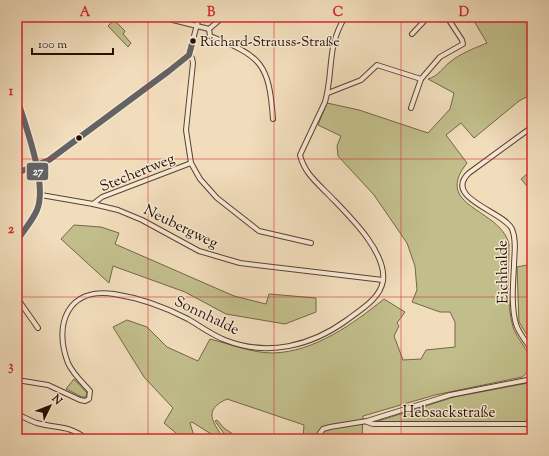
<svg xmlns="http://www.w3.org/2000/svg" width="549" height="456" font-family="'Sorts Mill Goudy',serif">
	<rect width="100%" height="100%" fill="#f1dcbb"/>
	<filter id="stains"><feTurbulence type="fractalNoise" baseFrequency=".005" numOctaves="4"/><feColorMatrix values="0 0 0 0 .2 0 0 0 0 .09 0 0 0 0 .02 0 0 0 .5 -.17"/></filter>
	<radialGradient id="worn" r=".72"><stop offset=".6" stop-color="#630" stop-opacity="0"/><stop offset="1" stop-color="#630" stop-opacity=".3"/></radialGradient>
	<!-- green -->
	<g fill="#c1be8b" stroke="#746647">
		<path d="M476,17H532V94L519,101L474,138L461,123L446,135L467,163C432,207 500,208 509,244C509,269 506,303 513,327C518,344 544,362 522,377L435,395L363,416L362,439H303L304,425L227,399C203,410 212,421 224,439H219L192,422L190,423L195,439H183L164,423L173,408L144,377L113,327L127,320L147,327L167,347L198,361L210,339C230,344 252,353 273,353C314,352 353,324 384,299L405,312L397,323L399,326L394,336L403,360L421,359L426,350L455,347V322L450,312H440L412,302L417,290L415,266L407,243L374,195L338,156L337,146L341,136L318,125L327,103L359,110L428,133L450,109L454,93L428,79C439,76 442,68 450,62C461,53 475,48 487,43L474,21Z"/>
		<path d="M114,20L125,31L123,34L131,43L128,47L108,26Z"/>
		<path d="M532,170V192L521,179Z"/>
		<path d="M74,225L101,227L119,233L115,244L234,296L266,304L269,294L316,298V312L285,324L226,314L185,292L113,266L109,283L61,239Z"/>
		<path d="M532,264V343L519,322L517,267Z"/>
		<path d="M74,379L87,393L86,397H82L66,389Z"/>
		<path d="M532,379V422L376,423L375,422L454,397L528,383Z"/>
		<path d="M217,420L224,428L240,439H228L215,421Z"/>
	</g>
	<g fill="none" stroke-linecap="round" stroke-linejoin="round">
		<defs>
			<g id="minor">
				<path d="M161,17L209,29"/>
				<path d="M209,29L210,36C262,56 269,64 273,119"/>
				<path d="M209,29L223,17"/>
				<path d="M412,34L428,17"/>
				<path d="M189,55L192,58L193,63L186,130L191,163L200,179L217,198L259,231L311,243"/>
				<path d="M328,93L361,80L377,65L421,79L440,57L463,44L462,40L447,17"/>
				<path d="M17,98L33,150L41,195L37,210L17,241"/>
				<path d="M411,108L421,79"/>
				<path d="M532,127L469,173C442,198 505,212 512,229C517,241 514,254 514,266C513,283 511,307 516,324C519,334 527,342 532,351"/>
				<path d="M17,173L49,160L179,63L189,55L199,17"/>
				<path d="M41,195L93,204L118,210L142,220L199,251L240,263L383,280"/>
				<path d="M93,204L102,197L191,163"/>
				<path d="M17,298L38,328"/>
				<path d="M17,380L48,385L80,400L85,401L89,399L90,391C82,382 73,374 68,363C53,324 68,287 114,294C140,298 165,307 188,319C200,326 212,335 225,340C268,357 311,346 347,320C360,310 380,299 383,281C387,251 347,214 328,194C316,182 304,172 300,155L325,102C334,70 326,48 345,17"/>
				<path d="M17,414C24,417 30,421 37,423C58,429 67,424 87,439"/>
				<path d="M367,422L373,424H532"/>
				<path d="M316,439L323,429L330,427L367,421L450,395L527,380L532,375"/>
			</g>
		</defs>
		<!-- minor casing -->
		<use href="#minor" stroke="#5a4231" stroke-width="6"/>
		<!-- minor -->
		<use href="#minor" stroke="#f6e8d3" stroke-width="4"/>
		<defs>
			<g id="bus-1">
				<path d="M17,98C25,125 48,184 37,210C33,220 23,231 17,241"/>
				<path d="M17,173L49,160L169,71L189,55L193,40"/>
			</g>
		</defs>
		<!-- bus-1 casing -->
		<use href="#bus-1" stroke="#f6e8d3" stroke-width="9"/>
		<!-- bus-1 -->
		<use href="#bus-1" stroke="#646363" stroke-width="6"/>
	</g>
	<!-- grid -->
	<path fill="none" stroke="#d62828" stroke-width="1" stroke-opacity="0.55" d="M148,17V439M274,17V439M401,17V439M17,159H532M17,297H532"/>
	<!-- markers -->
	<g fill="#280f03" stroke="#f6e8d3" stroke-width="1.5">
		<circle cx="193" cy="41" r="3.5"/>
		<circle cx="79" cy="138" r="3.5"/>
	</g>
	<g text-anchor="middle" stroke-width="3" stroke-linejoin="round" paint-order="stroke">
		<!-- bus labels -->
		<g font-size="14" fill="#280f03" stroke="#f6e8d3" text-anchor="start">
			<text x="200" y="46">Richard-Strauss-Straße</text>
		</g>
		<!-- street labels -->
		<g font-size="15" fill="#280f03" stroke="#f6e8d3">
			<text transform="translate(137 172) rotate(-22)" y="5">Stechertweg</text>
			<text transform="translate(181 226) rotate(26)" y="5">Neubergweg</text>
			<text transform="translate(502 272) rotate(-91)" y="5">Eichhalde</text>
			<text transform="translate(207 315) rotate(26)" y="5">Sonnhalde</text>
			<text x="449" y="417">Hebsackstraße</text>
		</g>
	</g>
	<rect stroke="#f6e8d3" stroke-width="1.5" x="26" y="162" width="23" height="19" rx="4" fill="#646363"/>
	<g font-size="11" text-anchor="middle" font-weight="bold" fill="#fff">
		<text x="38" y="175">27</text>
	</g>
	<!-- margin -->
	<rect width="549" height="456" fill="none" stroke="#f1dcbb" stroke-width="44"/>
	<!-- north arrow -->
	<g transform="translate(50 406) rotate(47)" stroke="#f6e8d3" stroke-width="3" paint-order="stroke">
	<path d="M0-3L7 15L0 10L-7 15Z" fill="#280f03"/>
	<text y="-6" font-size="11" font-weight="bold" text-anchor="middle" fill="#280f03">N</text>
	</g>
	<!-- scale -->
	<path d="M32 48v6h81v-6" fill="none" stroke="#280f03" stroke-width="2"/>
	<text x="38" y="48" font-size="12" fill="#280f03" stroke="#f6e8d3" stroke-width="3" paint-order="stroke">100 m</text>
	<rect x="22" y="22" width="505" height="412" fill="none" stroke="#d62828" stroke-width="1.5"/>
	<g font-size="13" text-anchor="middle" font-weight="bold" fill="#d62828">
		<text x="85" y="16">A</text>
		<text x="211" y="16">B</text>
		<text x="338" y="16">C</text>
		<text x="464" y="16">D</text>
		<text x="11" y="95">1</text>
		<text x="11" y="233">2</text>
		<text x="11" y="370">3</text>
	</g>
	<rect width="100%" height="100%" filter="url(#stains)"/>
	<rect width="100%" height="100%" fill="url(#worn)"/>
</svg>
